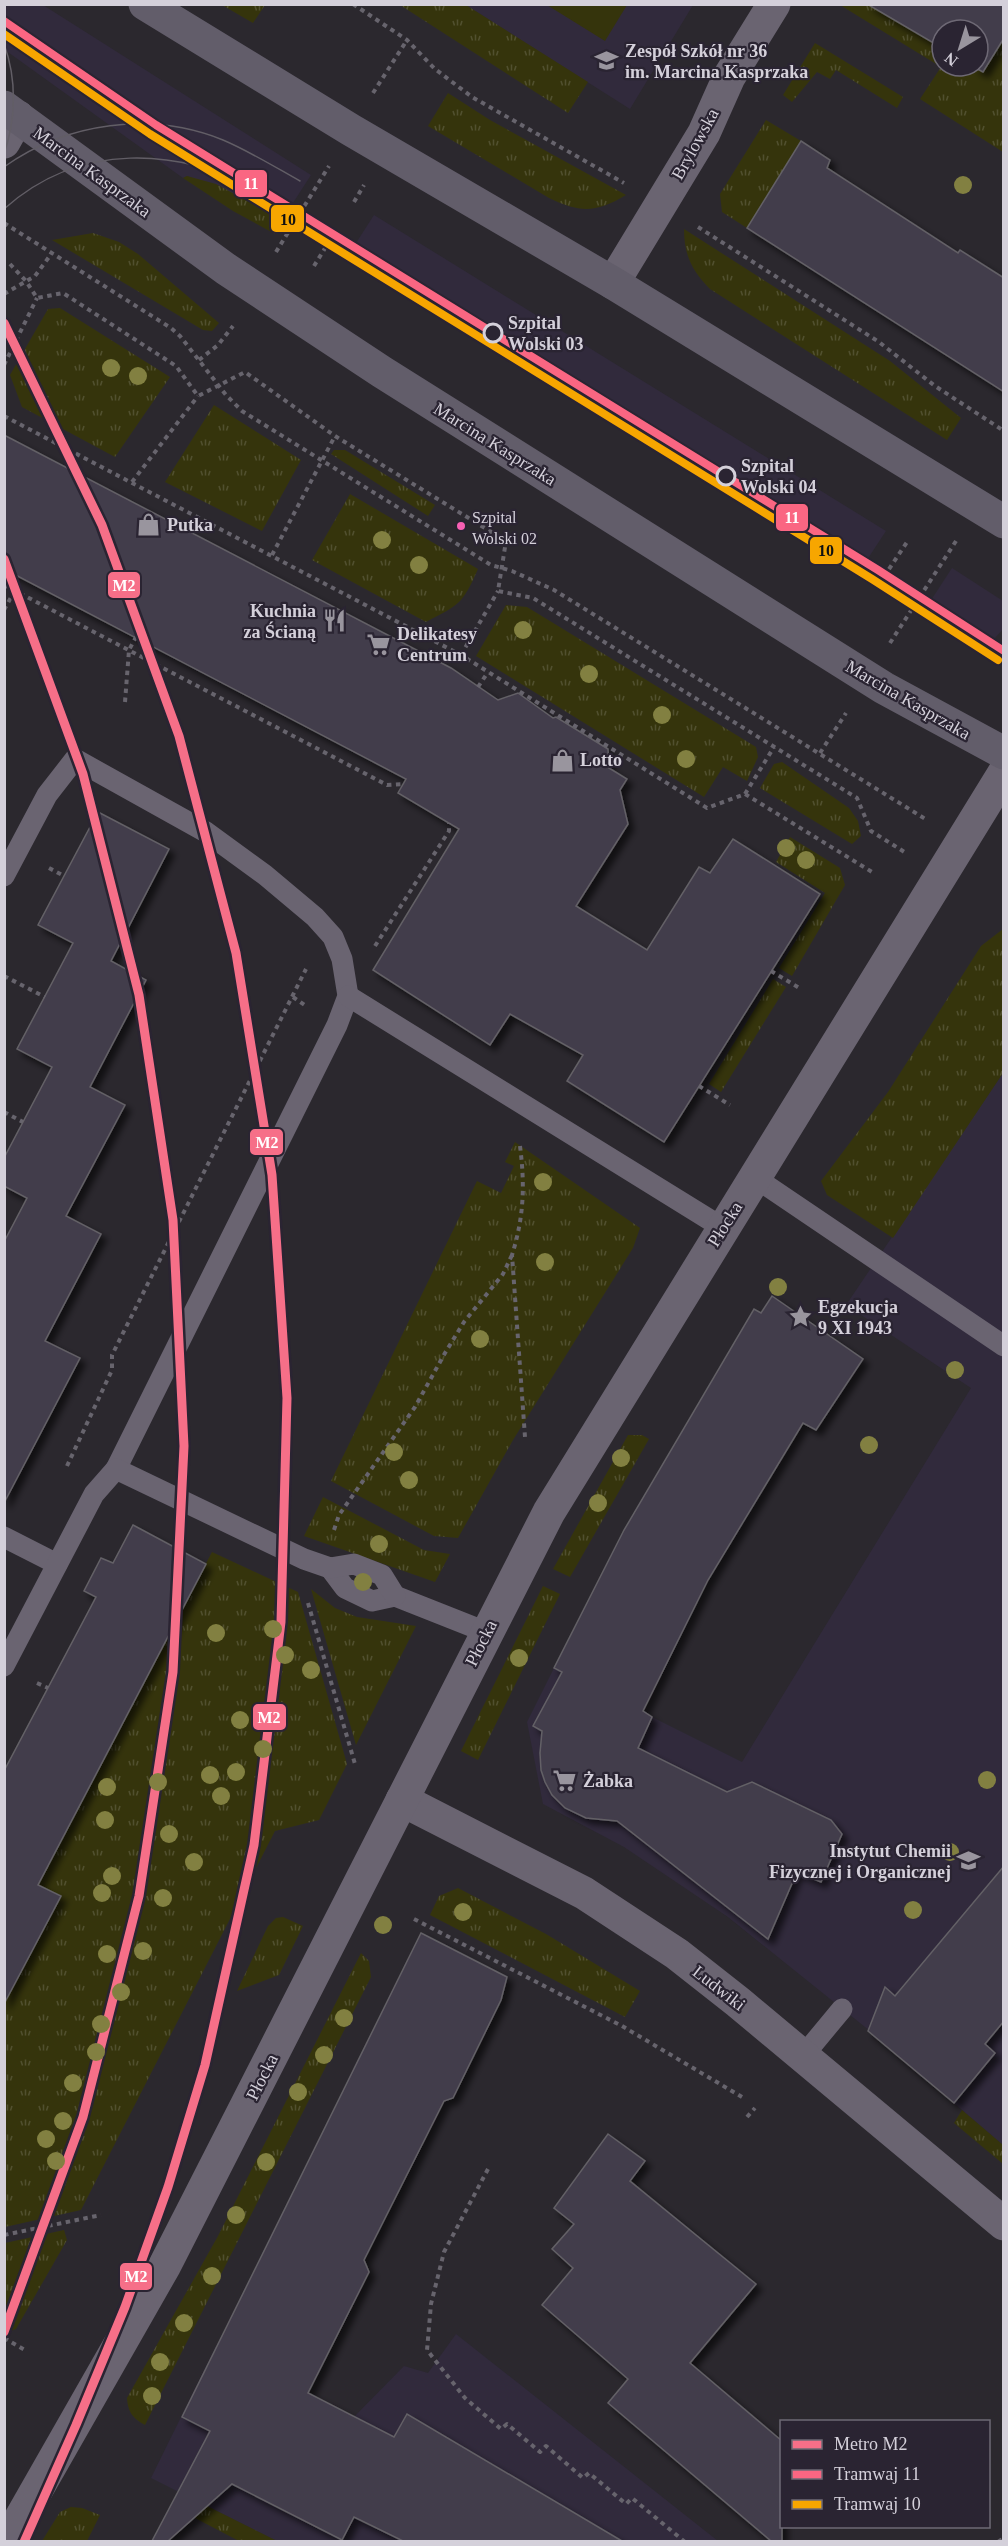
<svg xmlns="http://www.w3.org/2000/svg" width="1008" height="2546" font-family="'Times New Roman',serif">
	<defs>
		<pattern id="grass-tufts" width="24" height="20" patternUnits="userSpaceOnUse" patternTransform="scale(1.5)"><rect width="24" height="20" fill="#35340c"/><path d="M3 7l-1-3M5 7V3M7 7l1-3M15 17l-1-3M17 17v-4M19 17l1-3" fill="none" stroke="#51502f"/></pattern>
		<filter id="shadow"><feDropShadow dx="5.5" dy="5.5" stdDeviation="3" flood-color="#0009"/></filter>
	</defs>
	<rect width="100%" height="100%" fill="#2b282e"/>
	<!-- built -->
	<g fill="#312a3c">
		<path d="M4,5H43L311,175L282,220L244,199L187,176L183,178L5,50Z"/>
		<path d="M466,5H693L630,109Z"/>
		<path d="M374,215L886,531L859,572L347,257Z"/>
		<path d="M952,568L1003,601V629L994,639L983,645L973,647L922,614Z"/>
		<path d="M1003,1073V2145L865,2027L728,1917L624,1847L543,1804L527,1722L554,1668L742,1762L971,1388L846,1305Z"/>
		<path d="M456,2334L718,2541H277L151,2478L216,2346L354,2417L404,2366L428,2373Z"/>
	</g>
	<!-- grass -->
	<g fill="url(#grass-tufts)">
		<path d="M222,5H265L253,23Z"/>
		<path d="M400,5H466L588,82L568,113Z"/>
		<path d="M840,5H923L908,28L942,48V66H972L983,72L1003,38V152L920,99L941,67Z"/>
		<path d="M815,43L903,97L897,108L836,70L830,79L817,72L792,102L783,95Z"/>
		<path d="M448,93L490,120L626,195C596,213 580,213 549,198L428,126Z"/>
		<path d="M766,120L801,141L747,228L722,212L720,194Z"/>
		<path d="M187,176L216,184L282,220L275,234L233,211L183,178Z"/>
		<path d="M684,229L890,361L961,418L947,440L710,289C692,271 684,255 684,229Z"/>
		<path d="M93,233L119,242L138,254L219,323L212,331L203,330L52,240Z"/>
		<path d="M60,308L170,377L115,457L22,407L10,375L48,309Z"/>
		<path d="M214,405L301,460L262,531L165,482Z"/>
		<path d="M334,450H345L435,505L428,516L331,454Z"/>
		<path d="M350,494L478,569C462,605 460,604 426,622L312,560Z"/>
		<path d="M506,605L527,607L756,747L758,757L747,781L723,767L704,797L476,656Z"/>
		<path d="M782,762L849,808L858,821L861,836L852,844L760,788L774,764Z"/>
		<path d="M790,837L840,868L845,885L792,976L779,968L825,893L776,862Z"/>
		<path d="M1003,929V1073L893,1238L827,1195L821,1181L888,1092L981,946Z"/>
		<path d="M773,979L786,987L721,1092L709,1084Z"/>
		<path d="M515,1142L640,1228L633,1248L513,1440L458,1538L434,1536L331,1481L477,1181L501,1193L514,1166L505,1162Z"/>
		<path d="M628,1435H642L649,1439L570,1577L553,1569Z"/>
		<path d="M323,1497L424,1550L450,1554L435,1582L304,1536Z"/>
		<path d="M212,1552L298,1592L347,1764L319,1820L275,1831L81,2210L5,2227L4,2004L61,1897L38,1885Z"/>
		<path d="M543,1586L560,1594L478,1760L461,1751Z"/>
		<path d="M311,1589L335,1608L357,1617L416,1626L356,1745Z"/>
		<path d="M458,1888L546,1934L640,1991L625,2017L430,1915L439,1896Z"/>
		<path d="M283,1917L303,1926L279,1975L237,1991L268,1926L276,1918Z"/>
		<path d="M361,1953L369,1961L371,1977L145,2425C133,2418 128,2413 127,2398L218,2236Z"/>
		<path d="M962,2110L1003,2145V2164L954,2123Z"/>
		<path d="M64,2230L67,2240L16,2329L8,2332L5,2330V2243Z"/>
		<path d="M207,2506L277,2541H239L195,2518Z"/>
		<path d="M71,2507L82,2508L100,2515L87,2541H42L60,2512Z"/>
	</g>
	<!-- garden -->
	<path fill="#35340c" d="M547,5H627L605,41Z"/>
	<!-- building -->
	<g fill="#433c4c" stroke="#636166" stroke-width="1.5" filter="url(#shadow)">
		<path d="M867,4H1004V38L983,72L972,66H978V30H942V48Z"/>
		<path d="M801,141L830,160L827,168L958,253L960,250L1004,278V392L747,228Z"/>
		<path d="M4,435L451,668L498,700L518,693L553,718L556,717L608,749L609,768L627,779L620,790L628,824L576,906L647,950L699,867L710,873L733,839L820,894L664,1142L567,1081L583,1055L510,1014L490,1045L373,970L459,829L398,793L406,779L4,569Z"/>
		<path d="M98,812L169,849L111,961L146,980L90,1087L125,1105L66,1216L101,1234L45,1341L80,1358L4,1503V1242L27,1198L4,1186V1158L52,1067L17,1049L73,943L38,925Z"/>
		<path d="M772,1296L863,1359L816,1430L803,1423L708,1580L643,1711L652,1717L638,1748L727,1792L752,1782L831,1820L842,1834L821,1882L797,1872L768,1939L617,1821L586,1818L565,1808L552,1795L545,1782L541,1770L540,1753L542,1731L533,1726L562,1672L554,1668L624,1530L754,1309L761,1313Z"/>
		<path d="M133,1525L206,1564L38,1885L61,1896L4,2004V1771L96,1597L84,1591L101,1558L113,1563Z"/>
		<path d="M1004,1866V2021L985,2044L995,2053L954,2103L868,2031L885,1987L895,1996Z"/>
		<path d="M421,1933L507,1977L501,2000L453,2098L444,2101L364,2260L369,2272L308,2393L394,2437L407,2414L622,2541H403L354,2517L342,2540L232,2484L168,2541H152L210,2431L182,2417Z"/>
		<path d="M608,2134L645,2161L630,2181L756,2284L690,2363L782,2441V2541H771L608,2403L628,2379L542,2305L573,2268L552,2249L574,2224L554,2208Z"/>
	</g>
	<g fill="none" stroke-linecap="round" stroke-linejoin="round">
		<!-- path -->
		<g stroke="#67646d" stroke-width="4" stroke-dasharray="4.5 4.5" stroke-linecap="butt">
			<path d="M353,4L407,40L435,69L472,97L624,183"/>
			<path d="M373,93L407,40"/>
			<path d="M354,202L364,185"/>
			<path d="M4,223L171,328L180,336L226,395L242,411L491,565L512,571L554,590L927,820"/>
			<path d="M698,227L879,342L935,386L1004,431"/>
			<path d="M276,252L329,166"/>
			<path d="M10,264L26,281L37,298L63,293L176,366L198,396L245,372L335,436L506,541L498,591L533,598L857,798L871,831L906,853"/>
			<path d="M314,266L327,245"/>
			<path d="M4,294L35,276L52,253"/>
			<path d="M199,360L218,345L233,326"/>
			<path d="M4,365L37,298"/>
			<path d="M4,416L461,655L707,808L745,794L872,872"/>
			<path d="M132,482L198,396"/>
			<path d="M189,531L197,516"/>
			<path d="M272,555L335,436"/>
			<path d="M879,584L907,542"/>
			<path d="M4,585L387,785L403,784"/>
			<path d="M4,610L15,590"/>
			<path d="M890,643L956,541"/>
			<path d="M461,655L498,591"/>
			<path d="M478,687L488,672"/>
			<path d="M125,702L129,650L136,637"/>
			<path d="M820,753L846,713"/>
			<path d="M745,794L774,747"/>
			<path d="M49,868L64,876"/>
			<path d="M375,946L449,831V823"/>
			<path d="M771,971L801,989"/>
			<path d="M4,976L45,997"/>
			<path d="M293,997L306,1006"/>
			<path d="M699,1086L730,1105"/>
			<path d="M4,1112L23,1122"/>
			<path d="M520,1146C525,1185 524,1217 512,1255L525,1437"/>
			<path d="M67,1466L112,1370V1355L306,969"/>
			<path d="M334,1530L339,1515L415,1407L445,1353L464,1322L503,1274L512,1255"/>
			<path d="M308,1603L355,1764"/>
			<path d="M37,1683L48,1688"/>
			<path d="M414,1919L622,2026L742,2097"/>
			<path d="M747,2117L755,2108"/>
			<path d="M488,2169L444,2252L431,2304L427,2350L465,2398L501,2429L507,2424L540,2452L546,2446L583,2478L589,2473L626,2504L632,2498L685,2542"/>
			<path d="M4,2235L101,2215"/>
			<path d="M4,2338L25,2350"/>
			<path d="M998,2542L1004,2538"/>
		</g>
		<!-- service -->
		<g stroke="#6a6471" stroke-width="21">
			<path d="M4,876L47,795L75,759L206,832L265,875L315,917L333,937L342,959L348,996L337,1025L116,1469"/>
			<path d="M348,996L723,1228"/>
			<path d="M754,1177L1004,1346"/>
			<path d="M4,1537L57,1564"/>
			<path d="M330,1568L345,1588L372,1601L395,1596L486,1632"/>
			<path d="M4,1666L94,1494L116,1469L304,1559L330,1568L354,1564L382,1575L395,1596"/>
			<path d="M803,2056L842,2009"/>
		</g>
		<!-- minor -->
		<g stroke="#6a6471" stroke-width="33">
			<path d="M4,142L18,117"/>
			<path d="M613,283L704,133L729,77L774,4"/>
			<path d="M402,1800L584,1893L677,1954L738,2002L1004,2224"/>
		</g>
		<!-- tertiary -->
		<path stroke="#6a6471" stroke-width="33" d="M7,2542L165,2265L549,1512L1004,773"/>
		<!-- secondary -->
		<g stroke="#625d6a" stroke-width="33">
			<path d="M145,4L351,130L613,283L1004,522"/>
			<path d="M4,107L226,269L382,372L884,688L1004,753"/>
		</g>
		<!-- tram -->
		<g stroke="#625e66" stroke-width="1.5">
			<path d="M4,44C17,79 16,119 4,154"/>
			<path d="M4,167C67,122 151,111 223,140C249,151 275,167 300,181"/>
			<path d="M4,209C80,141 178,147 263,192"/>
		</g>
		<defs>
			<path id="tram-1" d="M4,21L156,125L878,570L1004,651"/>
			<path id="tram-2" d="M4,34L150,134L872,579L998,660"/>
		</defs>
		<!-- tram-1 casing -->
		<use href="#tram-1" stroke="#2a2432" stroke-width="12"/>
		<!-- tram-2 casing -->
		<use href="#tram-2" stroke="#2a2432" stroke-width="12"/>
		<!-- tram-1 -->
		<use href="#tram-1" stroke="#fa6682" stroke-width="8"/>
		<!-- tram-2 -->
		<use href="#tram-2" stroke="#f7a600" stroke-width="8"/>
		<defs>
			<g id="metro-1">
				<path d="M4,323L102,525L179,736L236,953L272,1175L287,1398L281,1622L254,1845L205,2065L168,2187L125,2307L76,2425L24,2542"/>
				<path d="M4,559L83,774L139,995L173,1220L184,1446L173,1672L139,1896L83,2117L4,2332"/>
			</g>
		</defs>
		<!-- metro-1 casing -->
		<use href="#metro-1" stroke="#2a2432" stroke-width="14"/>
		<!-- metro-1 -->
		<use href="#metro-1" stroke="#f66f88" stroke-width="9"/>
	</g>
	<!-- trees -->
	<g fill="#828041">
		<circle cx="963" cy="185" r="9"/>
		<circle cx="111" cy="368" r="9"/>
		<circle cx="138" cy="376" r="9"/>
		<circle cx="382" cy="540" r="9"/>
		<circle cx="419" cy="565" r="9"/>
		<circle cx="523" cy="630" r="9"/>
		<circle cx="589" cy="674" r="9"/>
		<circle cx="662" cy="715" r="9"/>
		<circle cx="686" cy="759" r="9"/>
		<circle cx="786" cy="848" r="9"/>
		<circle cx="806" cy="860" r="9"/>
		<circle cx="543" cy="1182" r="9"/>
		<circle cx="545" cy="1262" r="9"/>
		<circle cx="778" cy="1287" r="9"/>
		<circle cx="480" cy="1339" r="9"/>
		<circle cx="955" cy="1370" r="9"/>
		<circle cx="869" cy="1445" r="9"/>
		<circle cx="394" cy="1452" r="9"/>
		<circle cx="621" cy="1458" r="9"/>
		<circle cx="409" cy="1480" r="9"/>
		<circle cx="598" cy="1503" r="9"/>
		<circle cx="379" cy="1544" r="9"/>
		<circle cx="363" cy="1582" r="9"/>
		<circle cx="273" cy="1629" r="9"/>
		<circle cx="216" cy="1633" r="9"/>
		<circle cx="285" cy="1655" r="9"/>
		<circle cx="519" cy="1658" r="9"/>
		<circle cx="311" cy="1670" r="9"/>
		<circle cx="240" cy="1720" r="9"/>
		<circle cx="263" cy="1749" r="9"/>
		<circle cx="236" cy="1772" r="9"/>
		<circle cx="210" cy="1775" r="9"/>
		<circle cx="987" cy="1780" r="9"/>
		<circle cx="158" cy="1782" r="9"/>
		<circle cx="107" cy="1787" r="9"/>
		<circle cx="221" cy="1796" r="9"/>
		<circle cx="105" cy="1820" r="9"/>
		<circle cx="169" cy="1834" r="9"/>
		<circle cx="950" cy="1852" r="9"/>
		<circle cx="194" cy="1862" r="9"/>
		<circle cx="112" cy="1876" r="9"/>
		<circle cx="102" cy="1893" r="9"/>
		<circle cx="163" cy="1898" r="9"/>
		<circle cx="913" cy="1910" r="9"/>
		<circle cx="463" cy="1912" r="9"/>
		<circle cx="383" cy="1925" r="9"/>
		<circle cx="143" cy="1951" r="9"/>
		<circle cx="107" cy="1954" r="9"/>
		<circle cx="121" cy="1992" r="9"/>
		<circle cx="344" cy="2018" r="9"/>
		<circle cx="101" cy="2024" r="9"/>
		<circle cx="96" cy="2052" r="9"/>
		<circle cx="324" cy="2055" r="9"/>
		<circle cx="73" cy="2083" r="9"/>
		<circle cx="298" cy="2092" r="9"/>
		<circle cx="63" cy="2121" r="9"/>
		<circle cx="46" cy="2139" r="9"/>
		<circle cx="56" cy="2161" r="9"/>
		<circle cx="266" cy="2162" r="9"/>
		<circle cx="236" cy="2215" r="9"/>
		<circle cx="212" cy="2276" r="9"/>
		<circle cx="184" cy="2323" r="9"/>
		<circle cx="160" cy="2362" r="9"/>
		<circle cx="152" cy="2396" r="9"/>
	</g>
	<!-- icons -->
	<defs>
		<symbol id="school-bare" viewBox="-9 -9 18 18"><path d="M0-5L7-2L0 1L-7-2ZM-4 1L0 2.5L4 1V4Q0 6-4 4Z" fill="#99959e" stroke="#2a2432" stroke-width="2.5" paint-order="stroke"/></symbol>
		<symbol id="shop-bare" viewBox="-9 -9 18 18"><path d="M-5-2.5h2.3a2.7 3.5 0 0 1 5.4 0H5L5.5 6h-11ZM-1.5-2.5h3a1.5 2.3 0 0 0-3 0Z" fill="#99959e" stroke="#2a2432" stroke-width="2.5" paint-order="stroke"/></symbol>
		<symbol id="restaurant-bare" viewBox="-9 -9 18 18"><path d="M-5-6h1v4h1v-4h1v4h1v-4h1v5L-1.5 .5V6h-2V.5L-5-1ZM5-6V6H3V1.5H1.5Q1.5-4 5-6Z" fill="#99959e" stroke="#2a2432" stroke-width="2.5" paint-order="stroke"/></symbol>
		<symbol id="supermarket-bare" viewBox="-9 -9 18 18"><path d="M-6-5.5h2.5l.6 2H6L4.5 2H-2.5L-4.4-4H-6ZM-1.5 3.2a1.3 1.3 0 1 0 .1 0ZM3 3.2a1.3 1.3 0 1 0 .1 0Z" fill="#99959e" stroke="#2a2432" stroke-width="2.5" paint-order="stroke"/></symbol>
		<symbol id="sight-bare" viewBox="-9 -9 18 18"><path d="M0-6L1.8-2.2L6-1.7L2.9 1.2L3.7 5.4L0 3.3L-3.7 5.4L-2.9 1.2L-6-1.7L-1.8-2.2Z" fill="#99959e" stroke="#2a2432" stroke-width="2.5" paint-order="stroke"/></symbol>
		<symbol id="university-bare" viewBox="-9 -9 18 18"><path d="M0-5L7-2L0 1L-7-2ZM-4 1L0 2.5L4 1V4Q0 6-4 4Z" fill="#99959e" stroke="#2a2432" stroke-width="2.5" paint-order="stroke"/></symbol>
	</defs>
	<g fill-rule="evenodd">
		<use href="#school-bare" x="590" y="44" width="33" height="33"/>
		<use href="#shop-bare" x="132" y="508" width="33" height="33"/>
		<use href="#restaurant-bare" x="318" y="604" width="33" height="33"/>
		<use href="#supermarket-bare" x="362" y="628" width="33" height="33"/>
		<use href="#shop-bare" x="546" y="744" width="33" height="33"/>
		<use href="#sight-bare" x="784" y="1300" width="33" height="33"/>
		<use href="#supermarket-bare" x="548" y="1764" width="33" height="33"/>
		<use href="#university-bare" x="952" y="1844" width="33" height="33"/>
	</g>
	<!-- markers -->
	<g fill="#2a2432" stroke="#d4d0da" stroke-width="3">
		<circle cx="493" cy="333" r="9"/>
		<circle cx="726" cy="476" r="9"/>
	</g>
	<circle fill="#f860b3" stroke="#2a2432" stroke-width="2" cx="461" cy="526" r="5"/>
	<g text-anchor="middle" stroke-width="4.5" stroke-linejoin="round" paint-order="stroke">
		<!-- bus labels -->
		<g font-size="16" fill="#d4d0da" stroke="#2a2432" text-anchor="start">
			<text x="472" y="523">Szpital<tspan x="472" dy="21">Wolski 02</tspan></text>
		</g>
		<!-- poi labels -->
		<g font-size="18" font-weight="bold" fill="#d4d0da" stroke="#2a2432" text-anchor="start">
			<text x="625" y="57">Zespół Szkół nr 36<tspan x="625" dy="21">im. Marcina Kasprzaka</tspan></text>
			<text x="167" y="531">Putka</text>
			<text x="316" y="617" text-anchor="end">Kuchnia<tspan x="316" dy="21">za Ścianą</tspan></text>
			<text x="397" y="640">Delikatesy<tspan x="397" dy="21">Centrum</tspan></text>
			<text x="580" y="766">Lotto</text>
			<text x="818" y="1313">Egzekucja<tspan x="818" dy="21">9 XI 1943</tspan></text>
			<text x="583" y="1787">Żabka</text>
			<text x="951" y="1857" text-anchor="end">Instytut Chemii<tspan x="951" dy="21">Fizycznej i Organicznej</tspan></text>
		</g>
		<!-- street labels -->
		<g font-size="18" fill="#d4d0da" stroke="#2a2432">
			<text transform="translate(695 144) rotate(-61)" y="6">Brylowska</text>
			<text transform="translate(92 172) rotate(36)" y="6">Marcina Kasprzaka</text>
			<text transform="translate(495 444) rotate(32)" y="6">Marcina Kasprzaka</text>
			<text transform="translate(908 700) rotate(30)" y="6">Marcina Kasprzaka</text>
			<text transform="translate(725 1224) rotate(-58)" y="6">Płocka</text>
			<text transform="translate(481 1643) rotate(-63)" y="6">Płocka</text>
			<text transform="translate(719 1988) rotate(38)" y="6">Ludwiki</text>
			<text transform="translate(262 2077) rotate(-63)" y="6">Płocka</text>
		</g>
		<!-- stop labels -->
		<g font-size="18" font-weight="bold" fill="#d4d0da" stroke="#2a2432" text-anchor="start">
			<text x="508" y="329">Szpital<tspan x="508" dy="21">Wolski 03</tspan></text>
			<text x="741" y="472">Szpital<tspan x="741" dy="21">Wolski 04</tspan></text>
		</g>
	</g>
	<g stroke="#2a2432" stroke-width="2">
		<rect x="234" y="169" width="34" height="29" rx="6" fill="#fa6682"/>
		<rect x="270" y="204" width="35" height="29" rx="6" fill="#f7a600"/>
		<rect x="775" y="503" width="34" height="29" rx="6" fill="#fa6682"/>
		<rect x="809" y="536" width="34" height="29" rx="6" fill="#f7a600"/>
		<rect x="107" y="571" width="34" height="28" rx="6" fill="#f66f88"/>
		<rect x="249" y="1128" width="35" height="28" rx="6" fill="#f66f88"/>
		<rect x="252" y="1703" width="35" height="28" rx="6" fill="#f66f88"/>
		<rect x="119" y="2262" width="34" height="29" rx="6" fill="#f66f88"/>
	</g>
	<g font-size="16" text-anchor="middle" font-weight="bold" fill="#fff">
		<text x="251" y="189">11</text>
		<text x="792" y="523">11</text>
		<text x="124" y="591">M2</text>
		<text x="267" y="1148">M2</text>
		<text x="269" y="1723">M2</text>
		<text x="136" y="2282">M2</text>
	</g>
	<g font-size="16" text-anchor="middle" font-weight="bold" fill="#111">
		<text x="288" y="225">10</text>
		<text x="826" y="556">10</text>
	</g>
	<!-- border -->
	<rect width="1008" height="2546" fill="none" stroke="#d4d0da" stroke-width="12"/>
	<!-- legend -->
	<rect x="780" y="2420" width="210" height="108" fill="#2a2432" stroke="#6e6975" stroke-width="1.5"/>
	<rect x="792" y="2440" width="30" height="9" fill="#f66f88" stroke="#6e6975" stroke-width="1.5"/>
	<text x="834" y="2450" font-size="18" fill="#d4d0da">Metro M2</text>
	<rect x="792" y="2470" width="30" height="9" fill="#fa6682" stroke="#6e6975" stroke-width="1.5"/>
	<text x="834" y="2480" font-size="18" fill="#d4d0da">Tramwaj 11</text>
	<rect x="792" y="2500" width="30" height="9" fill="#f7a600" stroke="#6e6975" stroke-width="1.5"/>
	<text x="834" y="2510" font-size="18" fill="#d4d0da">Tramwaj 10</text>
	<!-- north arrow -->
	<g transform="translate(960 48) rotate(218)"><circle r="28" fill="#2a2432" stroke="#6e6975" stroke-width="1.5"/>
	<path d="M0-4.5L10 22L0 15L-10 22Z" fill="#99959e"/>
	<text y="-9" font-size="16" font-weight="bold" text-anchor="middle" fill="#d4d0da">N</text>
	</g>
</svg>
